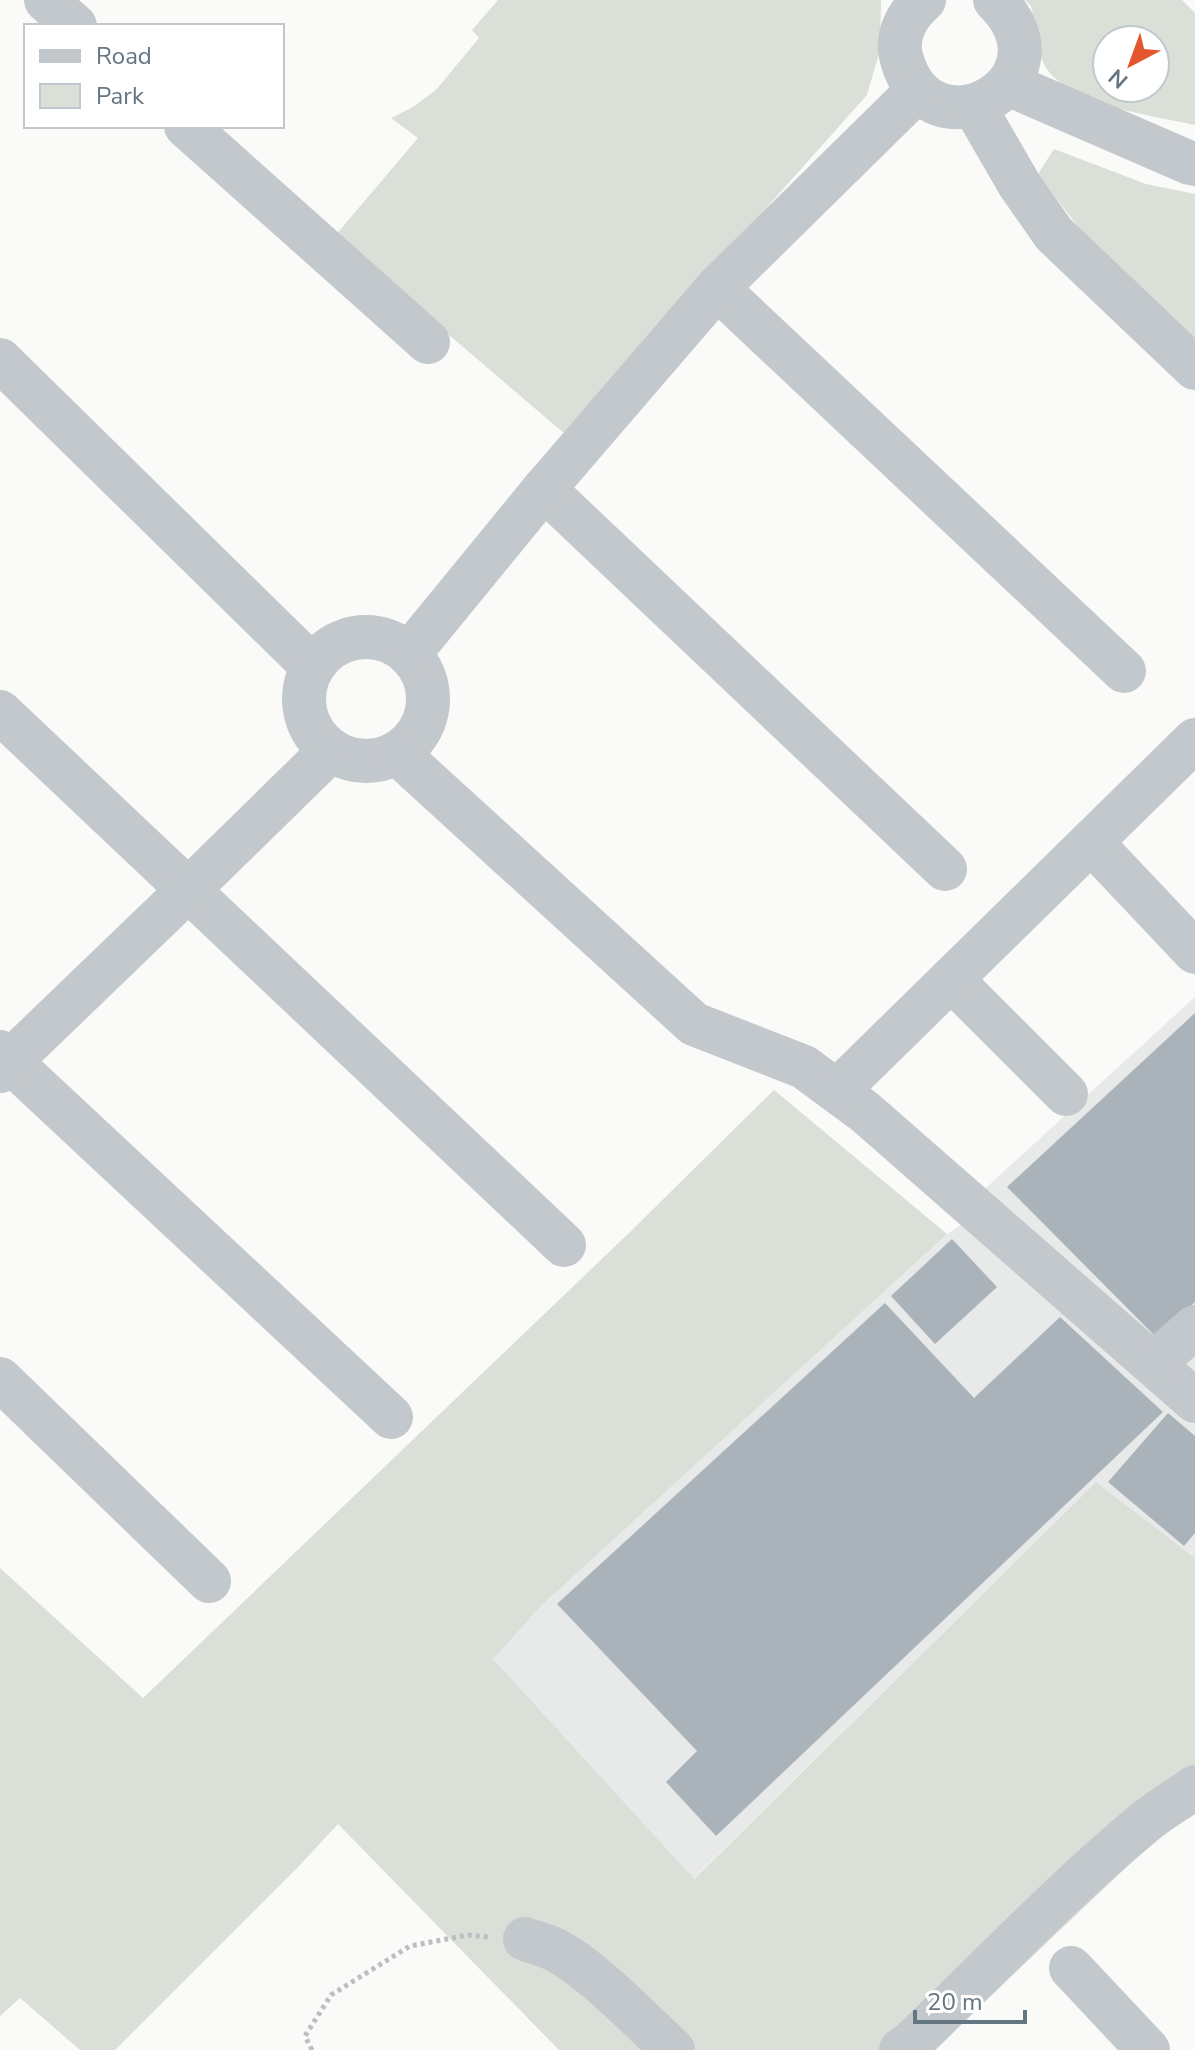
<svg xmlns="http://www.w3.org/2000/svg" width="1195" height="2050" font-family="'Nunito Sans',sans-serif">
	<rect width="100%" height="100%" fill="#fafaf8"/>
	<!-- built -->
	<path fill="#e8e9e9" d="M1195,997V1558L1096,1482L693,1879L492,1659L541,1606L947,1234L967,1221L978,1195Z"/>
	<!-- green -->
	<g fill="#dadfd7" fill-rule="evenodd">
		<path d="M498,0H881L880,50L867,95L565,434L334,237L418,138L391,118L413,107L436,90L479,38L472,30Z"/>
		<path d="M1025,0H1182L1195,13V125C1154,116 1061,104 1043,62C1036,45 1035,24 1031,6ZM1107,40H1155V88H1107Z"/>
		<path d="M1054,149L1146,184L1195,194V338L1085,236L1038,174Z"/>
		<path d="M774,1090L947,1234L541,1606L493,1659L694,1879L1096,1482L1195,1558V1802L934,2050H559L338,1824L299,1866L115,2050H80L20,1998L0,2016V1568L143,1698L629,1233Z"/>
	</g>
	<!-- building -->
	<g fill="#aab3b9">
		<path d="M1195,1013V1302L1157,1338L1007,1187Z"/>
		<path d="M952,1239L997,1287L935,1344L891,1296Z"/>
		<path d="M885,1303L974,1398L1060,1317L1163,1412L716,1836L666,1782L697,1751L557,1604Z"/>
		<path d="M1168,1413L1195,1436V1533L1184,1546L1108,1482Z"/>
	</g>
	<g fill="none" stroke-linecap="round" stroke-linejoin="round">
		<!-- path -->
		<path stroke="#bbbfc2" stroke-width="5" stroke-dasharray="4 4" stroke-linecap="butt" d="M312,2050L305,2036L331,1995L410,1946L468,1935L488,1937"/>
		<!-- minor -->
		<g stroke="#c3c8cc" stroke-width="44">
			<path d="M46,0L75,26"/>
			<path d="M924,0C906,15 895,37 902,60C931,161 1077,81 995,0"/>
			<path d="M1008,84L1190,163L1195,164"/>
			<path d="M974,106L1019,184L1054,234L1195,368"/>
			<path d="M186,126L428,342"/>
			<path d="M717,288L1124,671"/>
			<path d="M0,360L313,667"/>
			<path d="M544,489L945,869"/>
			<circle cx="366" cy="699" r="62"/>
			<path d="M409,654L544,489L717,288L917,91"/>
			<path d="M0,712L564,1245"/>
			<path d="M397,753L694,1024L804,1067L865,1112L1195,1401"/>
			<path d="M1091,842L1195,952"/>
			<path d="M951,979L1066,1094"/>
			<path d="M0,1052L391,1417"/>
			<path d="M0,1071L188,890L331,750"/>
			<path d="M837,1091L1195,740"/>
			<path d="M1153,1364L1195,1327"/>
			<path d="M0,1379L209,1581"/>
			<path d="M525,1939C533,1942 541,1944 549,1947C588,1964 640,2020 673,2050"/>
			<path d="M1071,1968L1148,2050"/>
			<path d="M901,2050L912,2042C989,1968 1063,1890 1145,1822C1161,1809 1179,1799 1195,1787"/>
		</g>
	</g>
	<!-- legend -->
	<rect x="24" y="24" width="260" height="104" fill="#ffffff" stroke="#c1c8cd" stroke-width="2"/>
	<rect x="40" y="50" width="40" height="12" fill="#c3c8cc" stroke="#c1c8cd" stroke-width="2"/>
	<text x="96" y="64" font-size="24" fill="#657683">Road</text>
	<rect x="40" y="84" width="40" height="24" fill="#dadfd7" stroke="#c1c8cd" stroke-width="2"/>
	<text x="96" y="104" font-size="24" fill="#657683">Park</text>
	<!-- north arrow -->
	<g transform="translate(1131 64) rotate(221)"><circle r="38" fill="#ffffff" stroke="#c1c8cd" stroke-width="2"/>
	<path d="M0-6L14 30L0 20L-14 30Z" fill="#e4572e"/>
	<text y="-12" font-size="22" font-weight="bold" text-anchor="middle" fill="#657683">N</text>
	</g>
	<!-- scale -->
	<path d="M915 2010v12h110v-12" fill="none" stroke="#657683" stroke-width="4"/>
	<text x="927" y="2010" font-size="24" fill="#657683" stroke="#ffffff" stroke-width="6" paint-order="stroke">20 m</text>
</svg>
